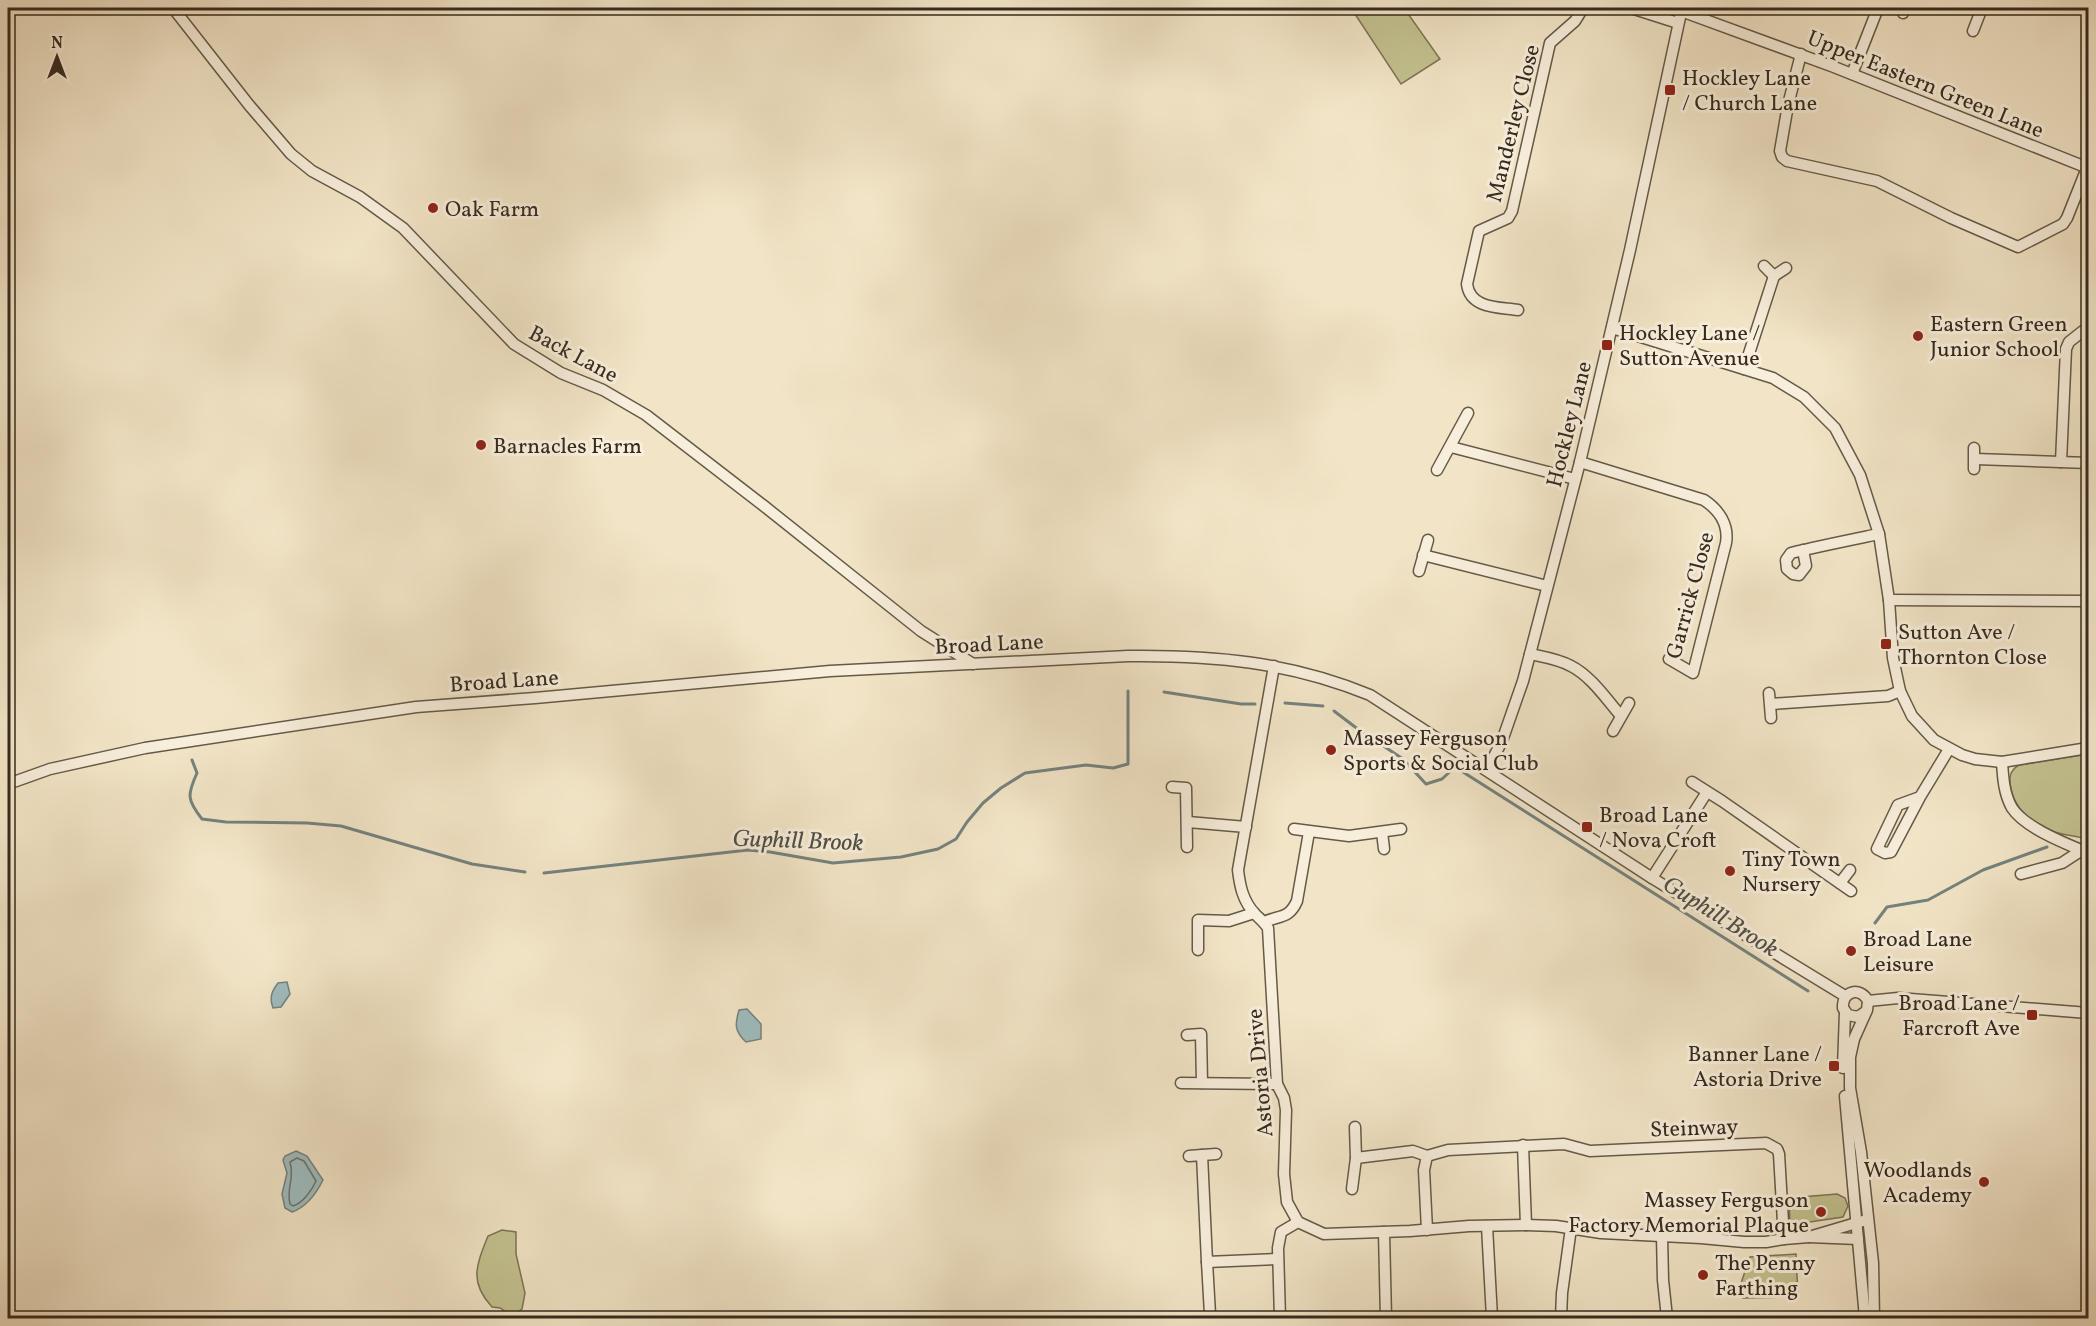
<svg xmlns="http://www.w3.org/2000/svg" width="2096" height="1326" font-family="Vollkorn,serif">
	<rect width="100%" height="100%" fill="#f2e5c7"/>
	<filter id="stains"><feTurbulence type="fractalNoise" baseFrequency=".00333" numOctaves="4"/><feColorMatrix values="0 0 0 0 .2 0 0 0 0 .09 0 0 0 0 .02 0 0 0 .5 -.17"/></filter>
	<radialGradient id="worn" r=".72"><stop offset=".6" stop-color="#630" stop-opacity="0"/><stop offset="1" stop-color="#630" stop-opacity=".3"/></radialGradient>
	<!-- green -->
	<g fill="#c3c290" stroke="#7c7657" stroke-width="1.5">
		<path d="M1351,8H1404L1440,59L1401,84Z"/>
		<path d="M2088,754V840C2077,835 2064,836 2052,831C2033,824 2015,810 2011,789C2009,778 2009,771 2019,765Z"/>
		<path d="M1837,1194L1845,1198L1848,1206L1843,1217L1790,1225L1789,1198Z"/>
		<path d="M502,1230L516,1232V1254L525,1293L522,1309L512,1316L500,1308L492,1307C469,1282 476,1266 488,1236Z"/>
		<path d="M1796,1254L1798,1297L1743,1298L1740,1286L1750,1257Z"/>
	</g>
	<!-- water -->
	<g fill="#9fbcbf" stroke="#75827f" stroke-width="1.5">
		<path d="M287,982L290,994L281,1007L273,1008C269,997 272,991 278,983Z"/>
		<path d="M747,1009L761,1024V1039L746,1042C734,1031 735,1024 739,1010Z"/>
		<path d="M296,1151L307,1156L323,1180C316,1194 307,1207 292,1212L285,1208L282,1194L287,1173L283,1160L285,1156Z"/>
	</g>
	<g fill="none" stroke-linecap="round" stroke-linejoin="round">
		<!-- shore -->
		<path stroke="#6a746e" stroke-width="1.5" d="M297,1158L304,1161L316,1181C312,1190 303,1203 293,1206L290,1204C286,1186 295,1180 290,1162Z"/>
		<!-- stream -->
		<g stroke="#75827f" stroke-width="3">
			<path d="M1164,692L1241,704H1255"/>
			<path d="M1285,703L1323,706"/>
			<path d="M1334,711L1363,733"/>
			<path d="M1379,743L1403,759L1426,784L1442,779L1455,767L1808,991"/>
			<path d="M192,760L197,773C187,795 187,800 202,819L226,822L307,823L341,826L472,864L525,872"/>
			<path d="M544,873L748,850L770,852L833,863L901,857L938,849L956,839L967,822L983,803L1001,788L1025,773L1086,765L1113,768L1128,764V691"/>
			<path d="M1875,923L1887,907L1928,900L1983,870L2047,847"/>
		</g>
		<defs>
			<g id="minor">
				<path d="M173,8L249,105L291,154L312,171L360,197L403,228L514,344L561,373L603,390L646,415L764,506L921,631L973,664"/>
				<path d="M1631,8L1678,23"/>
				<path d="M1681,11L1834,67L2088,168"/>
				<path d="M1903,13L1905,8"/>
				<path d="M1973,31L1982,8"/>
				<path d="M1801,54L1788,105L1780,151L1782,157L1787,161L1877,181L1951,218L2018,247L2063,224L2067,218L2087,168"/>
				<path d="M1852,74L1878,8"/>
				<path d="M1764,266L1774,276L1786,268"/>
				<path d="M1518,310C1499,307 1470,309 1467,284L1479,231L1508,218L1512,211L1550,43L1575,21L1583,8"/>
				<path d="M1612,328L1773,378L1804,397L1835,428L1860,475L1879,534L1889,600L1893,658L1900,691L1912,716L1934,740L1962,755L1975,759L2002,762L2088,748"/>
				<path d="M1744,369L1774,276"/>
				<path d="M1451,447L1575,479"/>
				<path d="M1975,459L2088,463"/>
				<path d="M1580,462L1704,500C1719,510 1729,525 1726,543L1693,673L1669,659"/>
				<path d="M2061,462L2066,349L2069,342L2088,327"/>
				<path d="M1974,469V448"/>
				<path d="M1437,470L1468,413"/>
				<path d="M1803,550L1806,566L1799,575L1793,574L1787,569L1786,560L1791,553C1820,546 1850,540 1879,534"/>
				<path d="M1423,555L1547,586"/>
				<path d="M1419,571L1428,540"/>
				<path d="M1889,600L2088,601"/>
				<path d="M1530,654C1544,657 1558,659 1571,666C1591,676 1607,700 1621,716"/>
				<path d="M1274,666L1238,870C1240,887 1243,901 1255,914C1260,919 1264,922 1268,928L1277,1084L1284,1098L1286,1110L1284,1174L1287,1202L1298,1222L1324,1234L1410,1231L1469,1226L1526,1225L1556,1226L1601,1233L1701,1238L1744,1242H1766L1784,1239L1809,1237"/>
				<path d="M1769,693L1771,718"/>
				<path d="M1771,704L1888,696L1900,691"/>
				<path d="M1613,731L1629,703"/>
				<path d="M2002,762C2003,778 2004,794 2012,808C2025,828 2067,844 2088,853"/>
				<path d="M1487,770L1502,741L1523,681L1580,462L1630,250L1682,8"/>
				<path d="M1692,782L1722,801L1851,891"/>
				<path d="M8,784L50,769L145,748L416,707L535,698L830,671L1128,656C1214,655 1290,662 1370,695L1652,878L1845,996"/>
				<path d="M1172,787L1186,788L1187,847"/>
				<path d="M1920,797L1891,852L1885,853L1877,849L1898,805L1920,797L1949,749"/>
				<path d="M1188,822L1246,827"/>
				<path d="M1294,829L1349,836L1401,829"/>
				<path d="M1382,832L1384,849"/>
				<path d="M2021,874L2062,863L2082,850"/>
				<path d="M1652,878L1707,792"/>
				<path d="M1840,883L1850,870"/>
				<path d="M1264,922C1280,915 1289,919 1297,901L1309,832"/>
				<path d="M1198,950V920L1229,921L1254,913"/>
				<path d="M1868,1001L1898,998L2088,1013"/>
				<path d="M1865,1012L1858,1017L1848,1015L1843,1008C1842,991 1860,986 1868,1001L1867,1010L1854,1039L1850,1057V1088L1861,1152L1873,1263L1874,1318"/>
				<path d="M1187,1035L1201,1034L1202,1083"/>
				<path d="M1843,1068L1845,1012"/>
				<path d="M1181,1083L1277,1084"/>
				<path d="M1845,1096L1865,1318"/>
				<path d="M1523,1145L1526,1225"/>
				<path d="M1202,1155L1216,1154"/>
				<path d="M1189,1156L1202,1155L1207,1262L1278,1259"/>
				<path d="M1356,1158L1413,1151L1427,1156"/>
				<path d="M1352,1189L1356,1158L1355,1127"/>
				<path d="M1487,1226L1492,1318"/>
				<path d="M1427,1230L1424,1170L1427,1156L1448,1150L1564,1144L1590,1151L1766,1143L1777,1149L1779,1154L1784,1239"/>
				<path d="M1384,1232L1386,1318"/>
				<path d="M1662,1236L1663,1280L1667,1318"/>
				<path d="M1858,1239L1809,1237L1863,1221"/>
				<path d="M1207,1262L1210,1314"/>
				<path d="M1280,1318L1278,1248L1281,1232L1298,1222"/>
				<path d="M1561,1318L1562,1293L1571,1228"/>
			</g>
		</defs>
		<!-- minor casing -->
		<use href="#minor" stroke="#655a48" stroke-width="13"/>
		<!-- minor -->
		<use href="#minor" stroke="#f7eedb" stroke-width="10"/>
	</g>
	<!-- markers -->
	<g fill="#8f2418" stroke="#f7eedb" stroke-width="2">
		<rect x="1664" y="84" width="12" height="12" rx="3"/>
		<circle cx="433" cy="208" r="6"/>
		<circle cx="1918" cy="336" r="6"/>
		<rect x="1601" y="339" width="12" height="12" rx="3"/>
		<circle cx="481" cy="445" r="6"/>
		<rect x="1880" y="638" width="12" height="12" rx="3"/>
		<circle cx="1331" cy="750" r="6"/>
		<rect x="1581" y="821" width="12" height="12" rx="3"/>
		<circle cx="1730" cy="871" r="6"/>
		<circle cx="1851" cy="951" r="6"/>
		<rect x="2026" y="1009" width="12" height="12" rx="3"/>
		<rect x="1828" y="1060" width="12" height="12" rx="3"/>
		<circle cx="1984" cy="1182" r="6"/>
		<circle cx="1821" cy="1212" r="6"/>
		<circle cx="1703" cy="1275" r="6"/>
	</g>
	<g text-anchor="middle" stroke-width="6" stroke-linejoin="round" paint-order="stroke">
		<!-- poi labels -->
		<g font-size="22" fill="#362b1e" stroke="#f7eedb" text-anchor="start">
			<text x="1682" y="85">Hockley Lane<tspan x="1682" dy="25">/ Church Lane</tspan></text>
			<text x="445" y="216">Oak Farm</text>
			<text x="1930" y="331">Eastern Green<tspan x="1930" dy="25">Junior School</tspan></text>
			<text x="1619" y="340">Hockley Lane /<tspan x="1619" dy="25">Sutton Avenue</tspan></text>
			<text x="493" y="453">Barnacles Farm</text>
			<text x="1898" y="639">Sutton Ave /<tspan x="1898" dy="25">Thornton Close</tspan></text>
			<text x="1343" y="745">Massey Ferguson<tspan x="1343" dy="25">Sports &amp; Social Club</tspan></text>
			<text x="1599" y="822">Broad Lane<tspan x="1599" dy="25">/ Nova Croft</tspan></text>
			<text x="1742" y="866">Tiny Town<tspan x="1742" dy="25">Nursery</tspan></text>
			<text x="1863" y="946">Broad Lane<tspan x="1863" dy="25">Leisure</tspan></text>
			<text x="2020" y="1010" text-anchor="end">Broad Lane /<tspan x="2020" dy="25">Farcroft Ave</tspan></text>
			<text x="1822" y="1061" text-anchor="end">Banner Lane /<tspan x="1822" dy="25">Astoria Drive</tspan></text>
			<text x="1972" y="1177" text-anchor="end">Woodlands<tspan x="1972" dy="25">Academy</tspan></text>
			<text x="1809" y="1207" text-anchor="end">Massey Ferguson<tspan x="1809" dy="25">Factory Memorial Plaque</tspan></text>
			<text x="1715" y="1270">The Penny<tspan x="1715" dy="25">Farthing</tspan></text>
		</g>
		<!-- street labels -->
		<g font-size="22" fill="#362b1e" stroke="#f7eedb">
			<text transform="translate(1926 83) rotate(22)" y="8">Upper Eastern Green Lane</text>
			<text transform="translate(1512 123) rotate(-76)" y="8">Manderley Close</text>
			<text transform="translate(574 353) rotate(28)" y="8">Back Lane</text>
			<text transform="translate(1568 424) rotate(-76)" y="8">Hockley Lane</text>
			<text transform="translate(1689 595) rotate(-75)" y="8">Garrick Close</text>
			<text transform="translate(989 643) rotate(-3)" y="8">Broad Lane</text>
			<text transform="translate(504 680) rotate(-4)" y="8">Broad Lane</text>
			<text transform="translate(1259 1073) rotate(-95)" y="8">Astoria Drive</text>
			<text transform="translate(1694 1127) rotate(-2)" y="8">Steinway</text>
		</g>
		<!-- water labels -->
		<g font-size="24" font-style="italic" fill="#504f46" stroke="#f7eedb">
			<text transform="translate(798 840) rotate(2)" y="8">Guphill Brook</text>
			<text transform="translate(1721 916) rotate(32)" y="8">Guphill Brook</text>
		</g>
	</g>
	<!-- margin -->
	<rect width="2096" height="1326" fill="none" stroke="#f2e5c7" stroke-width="30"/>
	<rect x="9" y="9" width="2078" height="1308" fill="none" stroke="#362b1e" stroke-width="3"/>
	<rect x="15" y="15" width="2066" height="1296" fill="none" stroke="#362b1e" stroke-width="1.5"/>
	<!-- north arrow -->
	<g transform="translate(57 57)" stroke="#f7eedb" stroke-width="4.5" paint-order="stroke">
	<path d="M0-4.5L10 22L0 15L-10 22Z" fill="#362b1e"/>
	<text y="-9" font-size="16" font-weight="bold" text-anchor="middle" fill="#362b1e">N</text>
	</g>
	<rect width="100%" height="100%" filter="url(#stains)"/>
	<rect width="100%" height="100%" fill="url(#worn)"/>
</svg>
